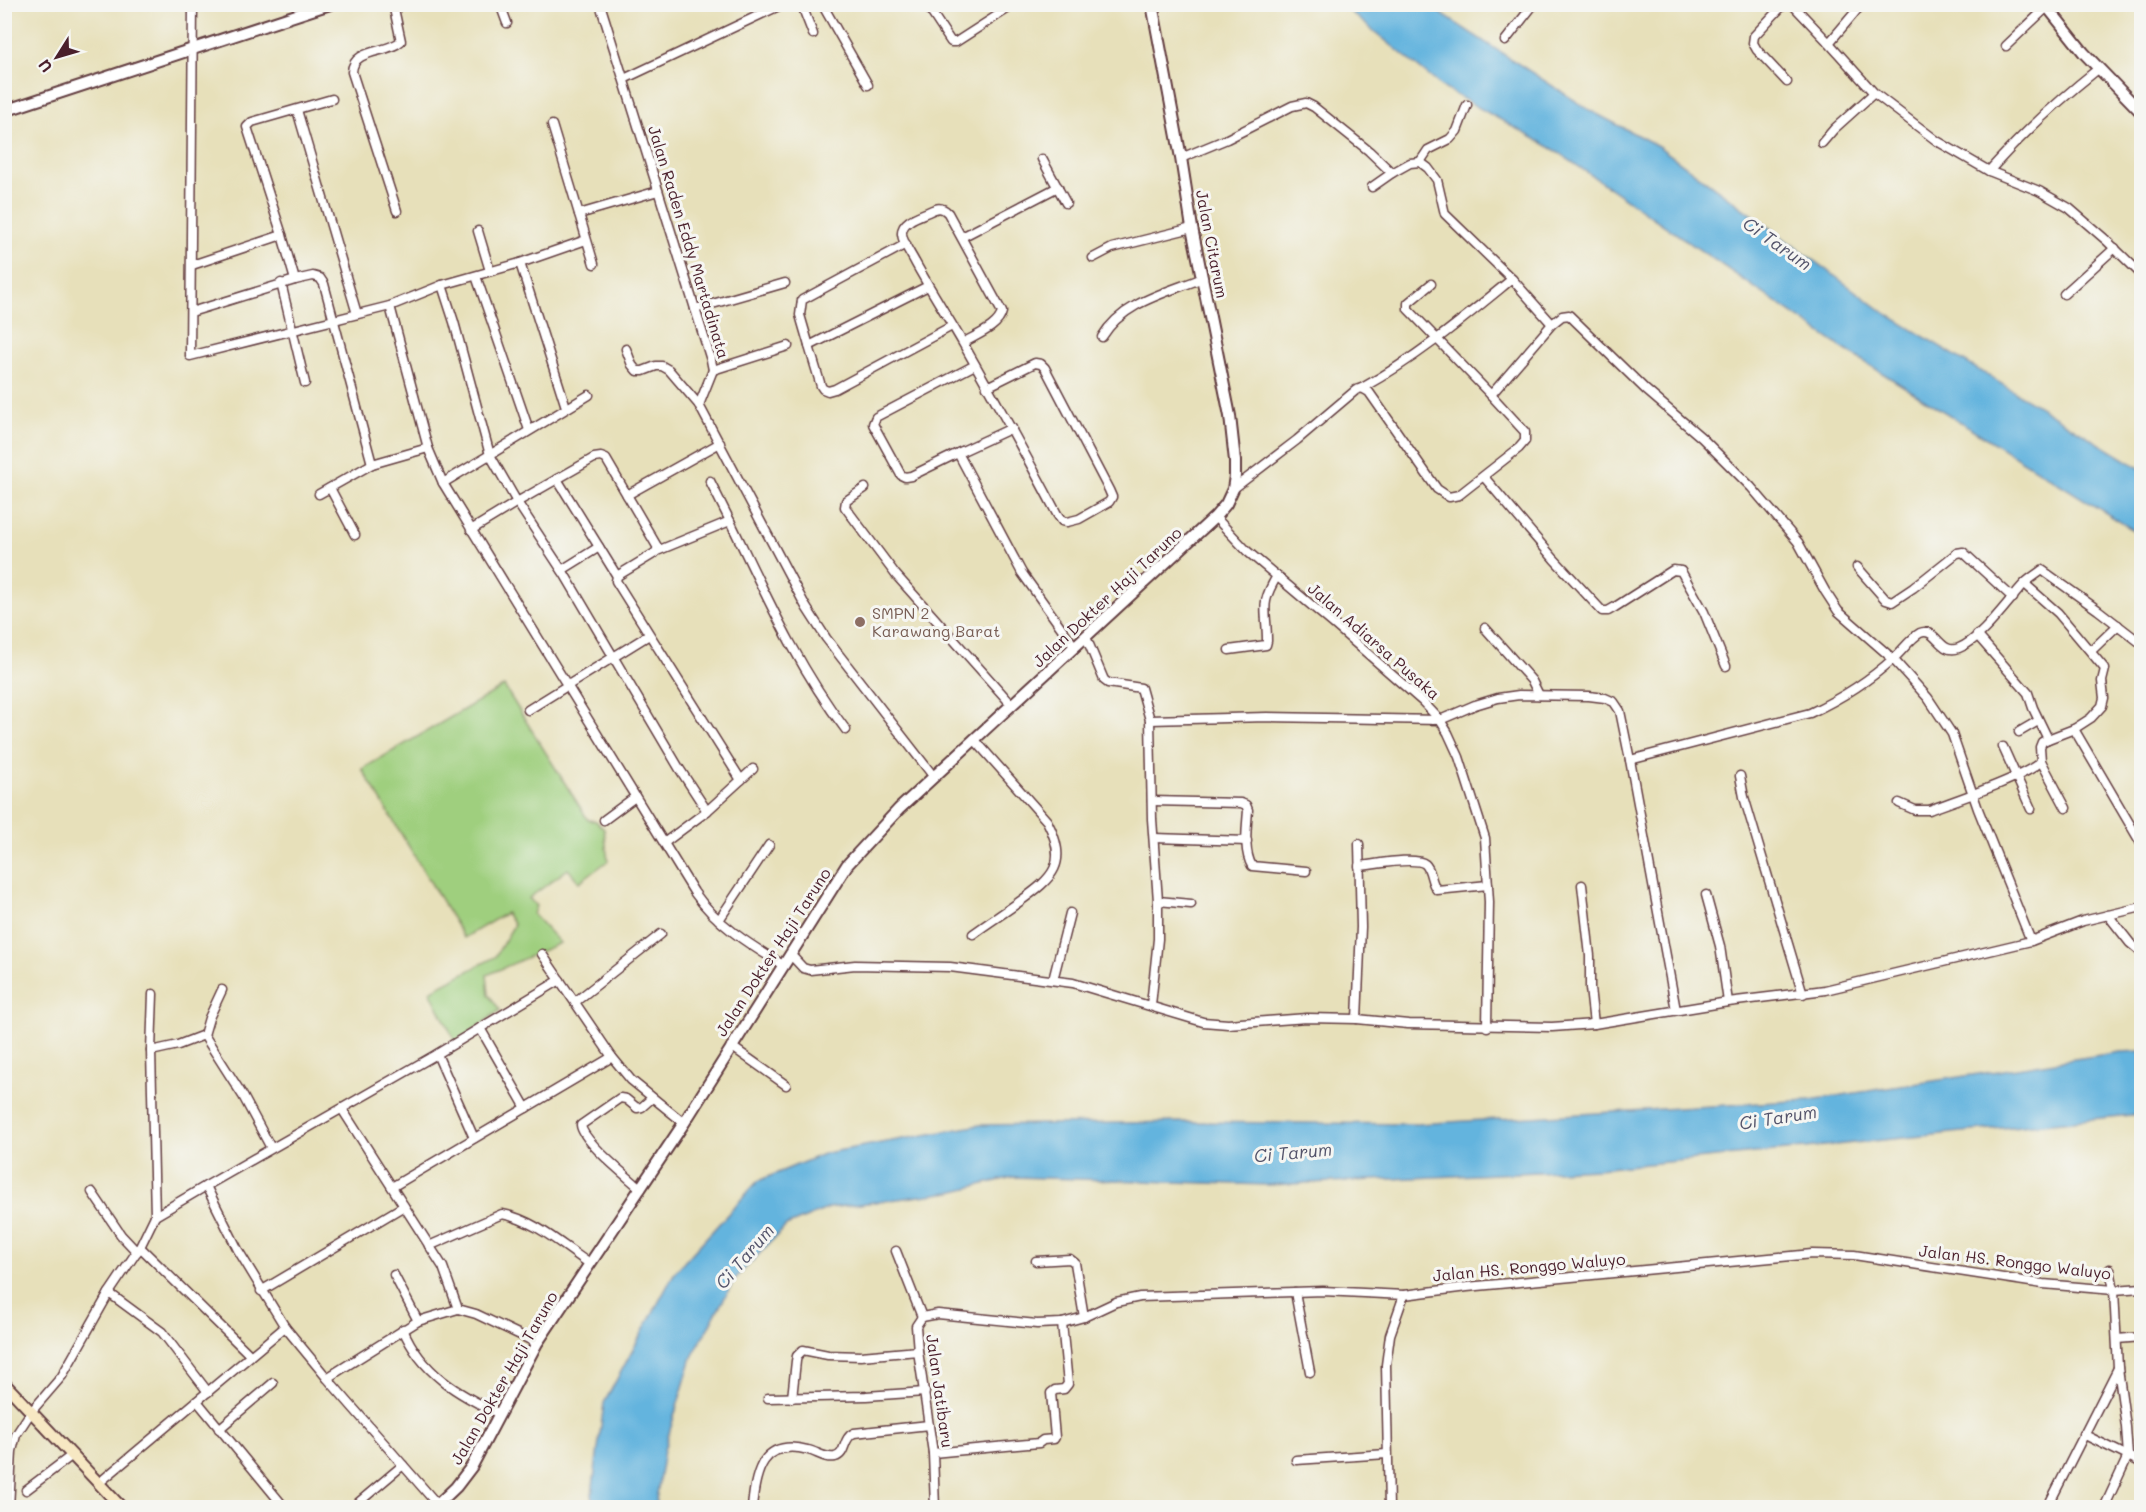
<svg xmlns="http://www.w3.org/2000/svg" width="2146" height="1512" font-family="Mali,sans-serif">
	<rect width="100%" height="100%" fill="#f6f6f2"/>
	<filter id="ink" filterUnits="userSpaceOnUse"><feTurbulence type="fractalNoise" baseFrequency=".0167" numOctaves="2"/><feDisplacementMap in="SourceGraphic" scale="12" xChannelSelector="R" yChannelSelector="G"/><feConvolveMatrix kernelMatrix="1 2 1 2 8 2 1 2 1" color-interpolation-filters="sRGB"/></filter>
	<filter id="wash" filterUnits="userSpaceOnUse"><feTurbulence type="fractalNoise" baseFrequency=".008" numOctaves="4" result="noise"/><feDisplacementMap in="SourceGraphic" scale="24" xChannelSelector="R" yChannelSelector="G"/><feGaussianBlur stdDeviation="1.35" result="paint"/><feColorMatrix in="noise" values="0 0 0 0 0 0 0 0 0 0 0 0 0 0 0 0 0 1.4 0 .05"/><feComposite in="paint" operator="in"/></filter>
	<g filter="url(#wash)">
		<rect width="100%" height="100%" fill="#e7e0ba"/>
		<!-- green -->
		<path fill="#9fcf7e" stroke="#747754" stroke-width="1.5" d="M504,686L588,820L596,821L604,829L608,861L579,882L568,869L529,898L536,906L533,914L560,943L487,975L489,995L500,1010L456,1043L430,991L495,957L514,925L506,913L464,938L362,769Z"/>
		<!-- water -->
		<g fill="#63b4de" stroke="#566a84" stroke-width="1.5">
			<path d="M1342,5H1428L1591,111L1658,146L1885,313L2141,469V535L1844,349L1553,149L1445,89Z"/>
			<path d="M2141,1051V1114L1598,1169L1268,1185L1013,1177L951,1192L829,1208L786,1226L735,1279L692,1357L664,1450L655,1507H594L592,1494L604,1403L675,1272L758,1181L826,1153L980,1125L1186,1122L1417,1124L1810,1100L2120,1052Z"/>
		</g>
	</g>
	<g filter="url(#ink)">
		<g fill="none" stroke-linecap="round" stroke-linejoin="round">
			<defs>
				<g id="minor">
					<path d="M193,4L190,356L390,306L442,285L520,263L586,240"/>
					<path d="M393,4L401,41C387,54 353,48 352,72L397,211"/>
					<path d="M500,4L507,23"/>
					<path d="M600,4L711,360L713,370L699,405"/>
					<path d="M806,4L804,11L813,34"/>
					<path d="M822,4L868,85"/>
					<path d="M926,4L951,42H956L1015,4"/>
					<path d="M1784,4L1754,36L1753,43L1757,50L1787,82"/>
					<path d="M1792,4L1829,43L1874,93L1937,141L1989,171L2039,191L2069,208L2106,240L2142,275"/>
					<path d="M1505,41L1534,4"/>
					<path d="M1829,43L1862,4"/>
					<path d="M2006,46L2047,7"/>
					<path d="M624,79L783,4"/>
					<path d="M297,110L357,314"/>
					<path d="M552,125L579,214"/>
					<path d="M1822,143L1834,129L1874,93"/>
					<path d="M1181,158L1227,139L1292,106L1306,103L1314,107L1369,151L1392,173L1410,163L1420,162L1428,168L1437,180L1445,214L1512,279L1552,324"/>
					<path d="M1042,159L1066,203"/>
					<path d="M1420,162L1428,150L1450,139L1457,131L1467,105"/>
					<path d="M1989,171C2023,133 2059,100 2098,69"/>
					<path d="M1372,187L1392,173"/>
					<path d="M478,231L490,271"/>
					<path d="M282,235L295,280"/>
					<path d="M962,237L1058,187"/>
					<path d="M1093,258L1112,248L1192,228"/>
					<path d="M520,263L566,407"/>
					<path d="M594,264L579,214L658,191"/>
					<path d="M192,265L282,235L247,127L252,122L332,99"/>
					<path d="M476,276L529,430"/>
					<path d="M281,283L305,383"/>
					<path d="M442,285L454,322L490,455L517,502L594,458L601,457L606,459L658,548L655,553L617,576"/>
					<path d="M928,286L809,346L821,386L823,389L828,391L835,389L952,326"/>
					<path d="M2064,294L2115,248"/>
					<path d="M390,306L428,448L443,483L694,892C716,924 750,945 783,965"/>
					<path d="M695,309L785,283"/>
					<path d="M191,312L295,280L313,276L320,278L324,284L372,464L428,448"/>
					<path d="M1102,337C1123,302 1166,293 1203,278"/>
					<path d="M963,343C976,335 999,327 1002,312L948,213C941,206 937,208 928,212C919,216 901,221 902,234C903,244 911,254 915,262C931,291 948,317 964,345C996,401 1027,457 1057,514L1062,521L1067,522L1079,519L1109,502L1112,497L1109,490L1045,368L1041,364L1035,363L987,387"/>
					<path d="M809,346L800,315L802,300L906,244"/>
					<path d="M626,349L632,365L637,371H643L656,366H662L669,370L699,405L806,607L826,638L934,777"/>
					<path d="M713,370L788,346"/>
					<path d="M1362,388C1418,357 1463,319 1512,279"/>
					<path d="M1491,395L1552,324L1562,316L1569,315L1646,390L1702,438L1751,487L1798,542L1825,591L1838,611L1893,659L1928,698L1952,734L1978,809L2031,941"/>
					<path d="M1012,428L958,453L1022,573L1075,647"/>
					<path d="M958,453L911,476L905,477L901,475L873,424L876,417L975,365"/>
					<path d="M1484,477L1554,559L1602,611H1608L1615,607L1673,570L1681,571L1704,612L1726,666"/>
					<path d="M557,479L617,576L616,581L741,780L707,811L664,843"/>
					<path d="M443,483L589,395"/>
					<path d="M330,488L355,535"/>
					<path d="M865,488L846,501L845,507L896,575L1012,705"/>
					<path d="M1233,489L1297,440L1356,390L1362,388L1369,392L1437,489L1449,497L1459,495L1519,448L1525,441V432L1491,395L1408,309V303L1431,284"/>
					<path d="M319,494L372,464"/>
					<path d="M627,495L720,443"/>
					<path d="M1215,517L1247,551L1336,626L1422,701L1440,720L1448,733L1459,757L1485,838L1489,902L1487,1027"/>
					<path d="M730,521C765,593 797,666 846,730"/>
					<path d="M471,530L517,502L565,575L679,768L707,811"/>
					<path d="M657,551L730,521L710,481"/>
					<path d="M1857,567L1886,600L1892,602L1913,588L1957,553L1963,552L2013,598"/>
					<path d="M562,570L599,547"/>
					<path d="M2025,584L2058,613L2105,669L2102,681L2104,698L2102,706L2091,718L2074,729L2048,739L2042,742L2040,747L2041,761L2066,808"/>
					<path d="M1485,628L1532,681L1539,695"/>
					<path d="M1977,635L2028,693L2033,708L2048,739"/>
					<path d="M1086,637L1104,680L1108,683L1141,688L1150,720L1152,819L1158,901V939L1151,1005"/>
					<path d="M1229,650L1266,645L1267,641C1267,609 1259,606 1277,576"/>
					<path d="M2091,651L2118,625"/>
					<path d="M528,710L649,635"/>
					<path d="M1150,720L1267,717L1440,720L1475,705L1498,698L1519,695L1589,696L1605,698L1614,702L1620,711L1630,760L1676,1010"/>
					<path d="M2074,729L2142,845"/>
					<path d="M2019,732L2038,721"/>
					<path d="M2003,747L2031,809"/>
					<path d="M1630,760L1810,713C1840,699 1869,681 1894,658C1902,651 1911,638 1920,633C1936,626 1940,656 1959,648C1982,639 2007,602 2024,584C2029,579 2036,575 2042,570L2098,610L2142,644"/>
					<path d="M1740,776L1744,797L1803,994"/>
					<path d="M741,780L753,769"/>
					<path d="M1152,801L1241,803L1246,805L1248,810C1247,826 1243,851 1252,866L1306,871"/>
					<path d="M1899,803L1915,810H1929C1951,802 2029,776 2041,761"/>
					<path d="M604,820L635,797"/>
					<path d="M1154,838L1247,841"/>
					<path d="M1359,866C1373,865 1415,856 1425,864C1432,870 1430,882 1437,890L1488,885"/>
					<path d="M1582,885L1590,956V988L1594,1024"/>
					<path d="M1706,895L1720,946L1728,1002"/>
					<path d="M1158,901L1191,904"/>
					<path d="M2108,915L2130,943L2142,953"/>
					<path d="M719,920L769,845"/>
					<path d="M973,934C988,923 1004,913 1019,902C1054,877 1069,864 1047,821L974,739"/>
					<path d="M542,954L612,1057L631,1080L684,1123"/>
					<path d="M790,954L803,968L810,970L855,965L950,967L1073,983L1203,1022L1228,1024L1307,1018L1357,1019L1408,1024L1552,1027L1594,1024L1728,1002L1825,990L2031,941L2083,921L2142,907"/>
					<path d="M1053,980L1070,913"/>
					<path d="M222,990L209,1018L204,1035L243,1096L271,1148"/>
					<path d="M575,1002L661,934"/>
					<path d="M1357,1019L1361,927L1359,844"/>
					<path d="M480,1028L526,1108"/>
					<path d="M731,1046L786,1085"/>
					<path d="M151,1051L178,1045L204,1035"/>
					<path d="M437,1054L474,1138"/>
					<path d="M342,1109L443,1267L458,1309L476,1314L537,1343"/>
					<path d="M206,1186L437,1054L560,980"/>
					<path d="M392,1187L612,1057"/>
					<path d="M641,1189C628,1177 582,1141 581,1125L620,1098L626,1099L637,1108L642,1107L652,1098"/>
					<path d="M92,1192L121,1235L137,1252"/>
					<path d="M155,1216L206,1186L238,1250L285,1327L327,1378L437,1504"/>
					<path d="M429,1246L502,1214C535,1220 563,1246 590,1264"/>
					<path d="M140,1247L250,1355"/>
					<path d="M896,1251L922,1317"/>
					<path d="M1036,1261L1070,1259L1075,1263L1084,1317"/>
					<path d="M394,1275L418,1321"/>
					<path d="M261,1291L404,1206"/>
					<path d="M1295,1292L1310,1372"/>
					<path d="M109,1293L162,1332L208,1392"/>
					<path d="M922,1317L938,1314L1037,1324L1062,1323L1084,1317L1116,1302L1140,1297L1323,1291L1404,1295L1467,1287L1812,1254L1854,1255L2043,1284L2114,1290L2142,1288"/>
					<path d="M922,1317L916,1326L918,1351L933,1453L935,1508"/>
					<path d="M403,1329C421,1373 459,1395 500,1414"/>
					<path d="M2117,1339L2142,1337"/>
					<path d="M327,1378L418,1321L458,1309"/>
					<path d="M768,1398L866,1396L925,1392"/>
					<path d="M792,1398L796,1361L797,1356L803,1350L828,1355L861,1356L918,1351"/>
					<path d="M197,1401L285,1508"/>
					<path d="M219,1429L273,1383"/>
					<path d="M2083,1434L2142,1463"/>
					<path d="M933,1453L1039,1443L1043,1440L1054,1439L1055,1437L1051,1393L1055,1390L1064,1389L1068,1384L1062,1323"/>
					<path d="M1296,1460L1387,1454"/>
					<path d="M99,1483L285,1327"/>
					<path d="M26,1490L71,1456"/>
					<path d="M9,1508L12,1451L16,1435L31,1412L62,1376L109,1293L140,1247L155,1216L151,1051L153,994"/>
					<path d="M352,1508L403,1465"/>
					<path d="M752,1508C755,1471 763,1438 808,1450C817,1452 825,1459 835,1457C847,1454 842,1438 854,1433L929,1425"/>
					<path d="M1389,1508L1386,1365L1390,1335L1404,1295"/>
					<path d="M2047,1508L2118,1368"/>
					<path d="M2104,1508L2128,1456L2126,1427L2118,1368L2114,1290L2110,1269"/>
				</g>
				<g id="tertiary">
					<path d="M2045,4L2084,53L2142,113"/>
					<path d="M4,111L330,4"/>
					<path d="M434,1508L456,1487L472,1466L537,1343L684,1123L847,865L899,809L1215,517L1226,504L1233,489L1235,476V461L1230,416L1192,228L1181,158L1152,4"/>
				</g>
				<path id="secondary" d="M4,1383L122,1508"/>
			</defs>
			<!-- minor casing -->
			<use href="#minor" stroke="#623c40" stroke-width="11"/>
			<!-- tertiary casing -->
			<use href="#tertiary" stroke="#623c40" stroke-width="14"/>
			<!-- secondary casing -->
			<use href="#secondary" stroke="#623c40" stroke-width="14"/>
			<!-- minor -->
			<use href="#minor" stroke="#fff" stroke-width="8"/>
			<!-- tertiary -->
			<use href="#tertiary" stroke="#fff" stroke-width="10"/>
			<!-- secondary -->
			<use href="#secondary" stroke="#f7e8c3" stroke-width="10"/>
		</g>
	</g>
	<!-- markers -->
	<circle fill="#8d6e63" stroke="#f6f6f2" stroke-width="2" cx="860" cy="622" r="6"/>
	<g text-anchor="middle" stroke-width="6" stroke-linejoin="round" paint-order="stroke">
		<!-- street labels -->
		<g font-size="16" fill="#4a1f2b" stroke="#f6f6f2">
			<text transform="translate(689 242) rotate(73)" y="6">Jalan Raden Eddy Martadinata</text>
			<text transform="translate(1212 244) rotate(79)" y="6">Jalan Citarum</text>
			<text transform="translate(1107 597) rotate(-43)" y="6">Jalan Dokter Haji Taruno</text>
			<text transform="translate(1374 641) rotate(41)" y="6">Jalan Adiarsa Pusaka</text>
			<text transform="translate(773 952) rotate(-57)" y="6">Jalan Dokter Haji Taruno</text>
			<text transform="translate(2015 1262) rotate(7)" y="6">Jalan HS. Ronggo Waluyo</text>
			<text transform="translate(1529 1267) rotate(-5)" y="6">Jalan HS. Ronggo Waluyo</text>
			<text transform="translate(504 1378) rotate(-60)" y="6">Jalan Dokter Haji Taruno</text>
			<text transform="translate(940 1391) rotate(82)" y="6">Jalan Jatibaru</text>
		</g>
		<!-- education labels -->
		<g font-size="16" fill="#785e54" stroke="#f6f6f2" text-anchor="start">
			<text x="872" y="619">SMPN 2<tspan x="872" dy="18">Karawang Barat</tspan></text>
		</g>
		<!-- water labels -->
		<g font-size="18" font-style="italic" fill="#53536a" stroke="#f6f6f2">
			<text transform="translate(1777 244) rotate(35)" y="6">Ci Tarum</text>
			<text transform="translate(1778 1118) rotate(-9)" y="6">Ci Tarum</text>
			<text transform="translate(1293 1153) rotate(-5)" y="6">Ci Tarum</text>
			<text transform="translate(745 1257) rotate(-49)" y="6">Ci Tarum</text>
		</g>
	</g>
	<!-- margin -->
	<rect width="2146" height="1512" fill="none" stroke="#f6f6f2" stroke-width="24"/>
	<!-- north arrow -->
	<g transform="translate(57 57) rotate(233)" stroke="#f6f6f2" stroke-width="4.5" paint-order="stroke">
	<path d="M0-4.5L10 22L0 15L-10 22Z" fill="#4a1f2b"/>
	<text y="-9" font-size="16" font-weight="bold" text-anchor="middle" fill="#4a1f2b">U</text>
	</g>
</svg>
